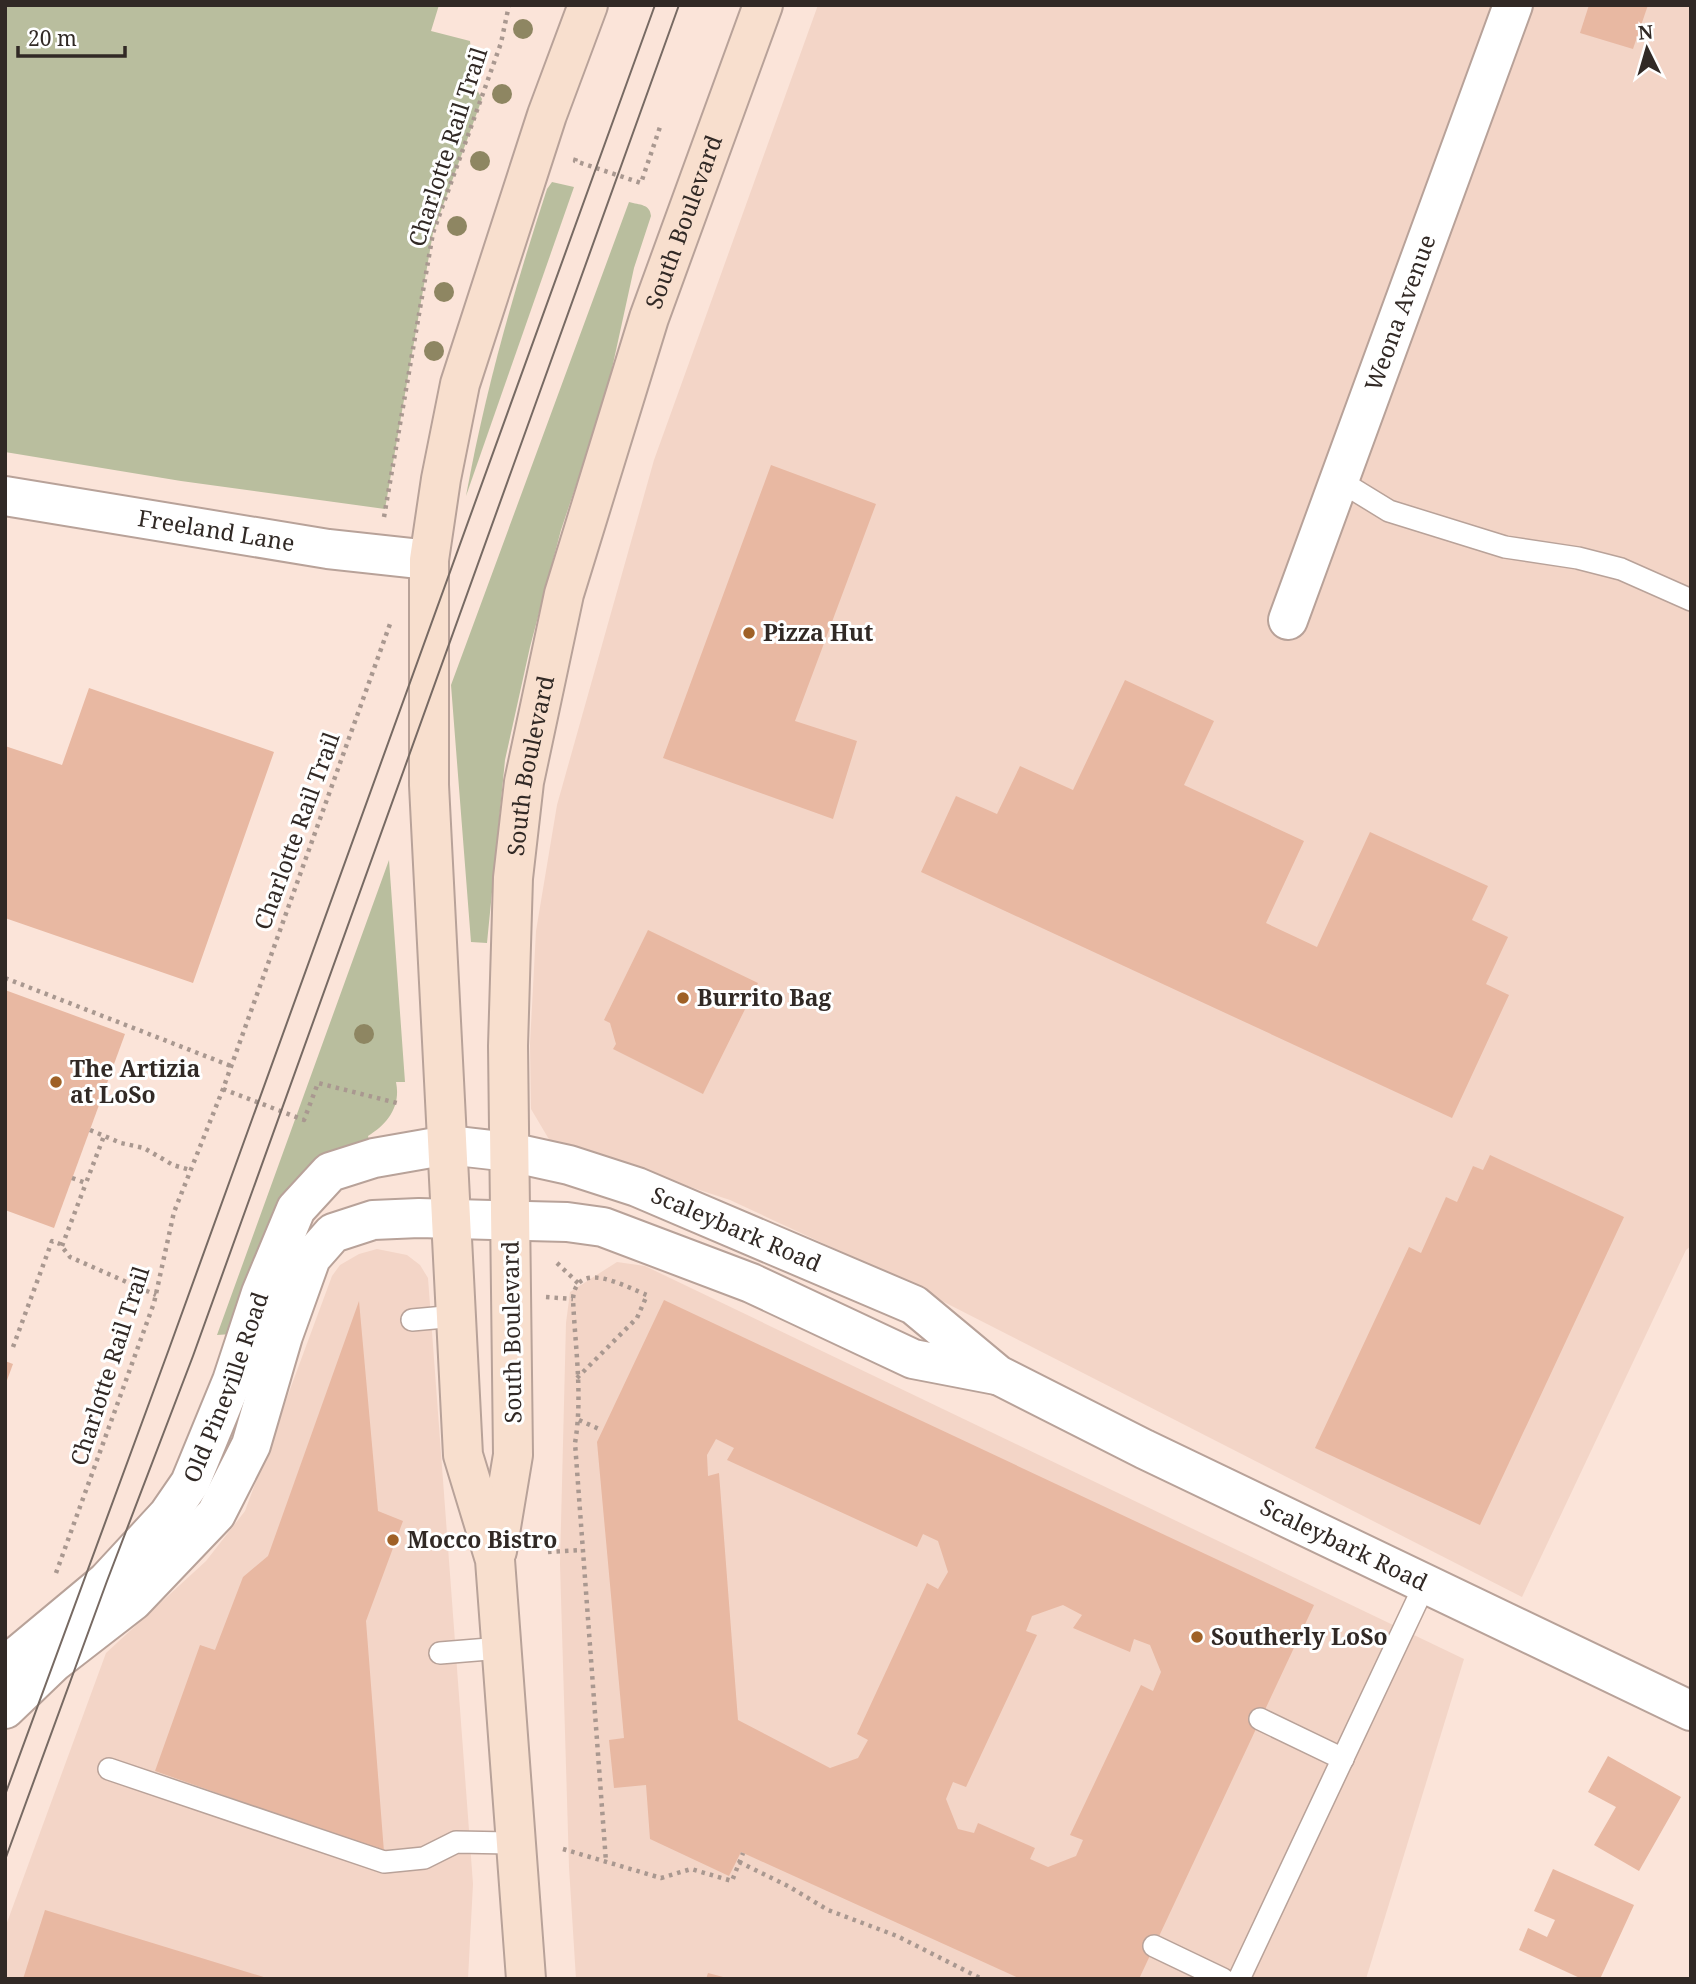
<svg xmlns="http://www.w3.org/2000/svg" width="1696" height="1984" font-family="'Noto Serif',serif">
	<rect width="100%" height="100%" fill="#fbe4d9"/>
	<!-- built -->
	<g fill="#f3d5c7">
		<path d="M818,5H1691V1246L1686,1250L1522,1597L887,1273L730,1200L550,1141L531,1109L530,1044L536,931L557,805L654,460Z"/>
		<path d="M377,1249L407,1255L420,1265L428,1278L473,1884L468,1979H5V1928L106,1653L206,1561L245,1511L332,1276L340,1265L359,1254Z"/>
		<path d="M617,1262L645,1266L1464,1659L1366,1979H576L569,1867L560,1564L566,1323L570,1292Z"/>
	</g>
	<!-- green -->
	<g fill="#b9be9e">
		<path d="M5,5H439L431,31L470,41L475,86L482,99L433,233L385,509L181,481L5,452Z"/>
		<path d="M552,182L574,187L466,496C485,391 514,290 547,189Z"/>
		<path d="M629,202C640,205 650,204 651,216L634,268L606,396L561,530L530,647L505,760L487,943L471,942L451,685Z"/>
		<path d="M389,860L405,1082H396C401,1106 388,1124 368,1136L371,1148L340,1158L232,1334L217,1335Z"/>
	</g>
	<!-- building -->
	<g fill="#e8b8a2" fill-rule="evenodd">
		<path d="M1589,5H1648L1633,49L1580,33Z"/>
		<path d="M771,465L876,504L795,721L857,741L833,819L663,758Z"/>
		<path d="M1125,680L1214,721L1184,785L1304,841L1266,923L1317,947L1370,832L1488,886L1472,920L1508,937L1486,984L1509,995L1452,1118L921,872L956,796L997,814L1020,766L1073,790Z"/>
		<path d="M89,688L274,752L193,983L5,918V746L62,765Z"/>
		<path d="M648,930L758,983L703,1094L613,1049L616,1044L610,1023L604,1020Z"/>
		<path d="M5,990L125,1034L54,1228L5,1210Z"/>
		<path d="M1490,1155L1624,1217L1480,1525L1315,1448L1409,1247L1421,1253L1446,1197L1457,1202L1473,1166L1483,1170Z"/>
		<path d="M664,1300L1314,1605L1139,1979H1021L741,1852L729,1876L650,1839L646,1785L614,1788L609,1740L624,1738L597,1442ZM716,1439L734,1448L727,1460L917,1547L923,1534L938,1541L948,1572L938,1589L927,1583L857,1734L868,1740L858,1758L830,1768L738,1720L719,1473L708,1476L707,1455ZM1063,1605L1082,1615L1073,1628L1130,1652L1134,1639L1150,1645L1161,1672L1153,1691L1141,1685L1070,1835L1083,1840L1076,1856L1048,1867L1030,1859L1035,1848L978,1823L974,1833L958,1829L946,1799L953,1782L966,1787L1037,1635L1026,1631L1032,1616Z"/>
		<path d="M359,1301L378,1511L403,1521L366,1621L384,1852L155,1771L200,1645L215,1650L243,1577L268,1556Z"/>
		<path d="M5,1361L13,1364L6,1383H5Z"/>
		<path d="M1608,1756L1681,1797L1639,1871L1594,1845L1616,1807L1588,1792Z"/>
		<path d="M1553,1869L1634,1905L1600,1979H1582L1519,1950L1528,1928L1547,1937L1555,1920L1534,1911Z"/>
		<path d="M45,1910L267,1978V1979H23Z"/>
		<path d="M708,1973L727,1978V1979H706Z"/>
	</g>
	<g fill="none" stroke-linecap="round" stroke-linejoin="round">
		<defs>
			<g id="service">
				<path d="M1340,481L1389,511L1505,547L1578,558L1621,569L1691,600"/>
				<path d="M412,1320L456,1316"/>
				<path d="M440,1653L501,1648"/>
				<path d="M1260,1719L1343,1759"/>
				<path d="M109,1769L384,1862L424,1858L456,1842L515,1843"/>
				<path d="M1154,1946L1223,1979"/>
				<path d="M1239,1979L1425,1584"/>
			</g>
			<g id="minor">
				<path id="s1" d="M1288,620L1513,5"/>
			</g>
			<g id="tertiary">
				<path id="s2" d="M5,496L328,549L429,560"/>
				<path id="s3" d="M5,1666L107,1581L168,1515L190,1483L232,1381L261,1293L296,1209L330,1172L374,1158L448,1145L510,1152L569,1165L637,1187L914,1305L998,1375L1144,1449L1691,1711"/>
				<path d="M5,1709L53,1663L133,1601L216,1514L251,1445L283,1336L311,1258L333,1233L373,1220L419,1218L567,1222L603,1227L751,1283L913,1359L996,1375"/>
			</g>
			<g id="secondary">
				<path id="s4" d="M497,1551L513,1455L508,1046L513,878L524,782L564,594L649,318L763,5"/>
				<path d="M526,1979L495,1560L463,1455L429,785V560L441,479L460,384L547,115L588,5"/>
			</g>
		</defs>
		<!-- service casing -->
		<use href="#service" stroke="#b8a299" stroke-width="24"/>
		<!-- minor casing -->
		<use href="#minor" stroke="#b8a299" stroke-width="42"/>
		<!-- tertiary casing -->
		<use href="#tertiary" stroke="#b8a299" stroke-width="42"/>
		<!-- secondary casing -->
		<use href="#secondary" stroke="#b8a299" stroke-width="42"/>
		<!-- path -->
		<g stroke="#a99890" stroke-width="4.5" stroke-dasharray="3.5 5" stroke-linecap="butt">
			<path d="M576,158L575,161L641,183L660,127"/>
			<path d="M384,517L433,233L501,43L509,5"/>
			<path d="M5,978L231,1066"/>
			<path d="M223,1089L304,1120L318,1083L401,1104"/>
			<path d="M90,1130L121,1143L144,1148L173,1165L190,1170"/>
			<path d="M72,1178L86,1183L104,1136"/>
			<path d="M62,1246L86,1183"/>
			<path d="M557,1263L578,1283"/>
			<path d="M546,1297L573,1299"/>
			<path d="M13,1347L52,1241L60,1244L70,1257L156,1295"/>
			<path d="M577,1378L637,1318L647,1295C626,1287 576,1258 573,1299C575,1346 583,1396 575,1443L606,1862"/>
			<path d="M579,1420L599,1429"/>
			<path d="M548,1552L582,1550"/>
			<path d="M56,1573L154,1303L174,1212L223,1089L390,624"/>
			<path d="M563,1849L661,1878L691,1869L732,1881L743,1853"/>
			<path d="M739,1862L788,1886L828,1910L897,1936L982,1979"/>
		</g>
		<!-- service -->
		<use href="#service" stroke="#fff" stroke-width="21"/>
		<!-- minor -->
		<use href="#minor" stroke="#fff" stroke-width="38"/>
		<!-- tertiary -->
		<use href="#tertiary" stroke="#fff" stroke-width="38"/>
		<!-- secondary -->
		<use href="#secondary" stroke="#f8dfce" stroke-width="38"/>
		<!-- tram -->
		<g stroke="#776a63" stroke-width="2">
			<path d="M5,1795L169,1349L655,5"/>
			<path d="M5,1860L107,1581L193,1356L679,5"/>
		</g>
	</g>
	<!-- trees -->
	<g fill="#8e8662">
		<circle cx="523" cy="29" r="10"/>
		<circle cx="502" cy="94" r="10"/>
		<circle cx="480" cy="161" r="10"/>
		<circle cx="457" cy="226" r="10"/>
		<circle cx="444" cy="292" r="10"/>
		<circle cx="434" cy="351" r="10"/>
		<circle cx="364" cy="1034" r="10"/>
	</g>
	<!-- markers -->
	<g fill="#9f6127" stroke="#fff" stroke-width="2.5">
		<circle cx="749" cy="633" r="7"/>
		<circle cx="683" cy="998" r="7"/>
		<circle cx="56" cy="1082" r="7"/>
		<circle cx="393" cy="1540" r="7"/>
		<circle cx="1197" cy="1637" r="7"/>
	</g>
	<g text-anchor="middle" stroke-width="6" stroke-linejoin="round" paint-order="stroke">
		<!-- street labels -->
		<g font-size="23" fill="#312925" stroke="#fff">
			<text transform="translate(448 147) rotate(-72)" y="8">Charlotte Rail Trail</text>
			<text dy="8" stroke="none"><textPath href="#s4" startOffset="1354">South Boulevard</textPath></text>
			<text dy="8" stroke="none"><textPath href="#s1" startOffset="327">Weona Avenue</textPath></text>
			<text dy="8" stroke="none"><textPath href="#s2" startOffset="214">Freeland Lane</textPath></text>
			<text dy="8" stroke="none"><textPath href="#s4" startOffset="788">South Boulevard</textPath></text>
			<text transform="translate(297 831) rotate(-70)" y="8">Charlotte Rail Trail</text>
			<text dy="8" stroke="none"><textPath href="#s3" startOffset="1029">Scaleybark Road</textPath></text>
			<text transform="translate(512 1332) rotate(-91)" y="8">South Boulevard</text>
			<text transform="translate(110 1366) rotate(-72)" y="8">Charlotte Rail Trail</text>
			<text dy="8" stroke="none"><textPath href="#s3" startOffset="364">Old Pineville Road</textPath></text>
			<text dy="8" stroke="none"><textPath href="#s3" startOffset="1717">Scaleybark Road</textPath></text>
		</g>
		<!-- poi labels -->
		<g font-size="23" font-weight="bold" fill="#312925" stroke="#fff" text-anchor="start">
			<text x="763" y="641">Pizza Hut</text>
			<text x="697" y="1006">Burrito Bag</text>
			<text x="70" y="1077">The Artizia<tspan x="70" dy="26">at LoSo</tspan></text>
			<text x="407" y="1548">Mocco Bistro</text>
			<text x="1211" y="1645">Southerly LoSo</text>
		</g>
	</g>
	<!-- border -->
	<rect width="1696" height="1984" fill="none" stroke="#312925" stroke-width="14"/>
	<!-- north arrow -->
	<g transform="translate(1647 49) rotate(355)" stroke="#ffffff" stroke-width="5" paint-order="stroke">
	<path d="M0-5L12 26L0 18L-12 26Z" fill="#312925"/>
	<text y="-10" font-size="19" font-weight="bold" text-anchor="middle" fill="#312925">N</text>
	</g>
	<!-- scale -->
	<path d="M18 46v10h107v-10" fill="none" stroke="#312925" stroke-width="3.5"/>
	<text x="28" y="46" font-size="21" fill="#312925" stroke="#ffffff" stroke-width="5" paint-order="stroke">20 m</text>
</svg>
